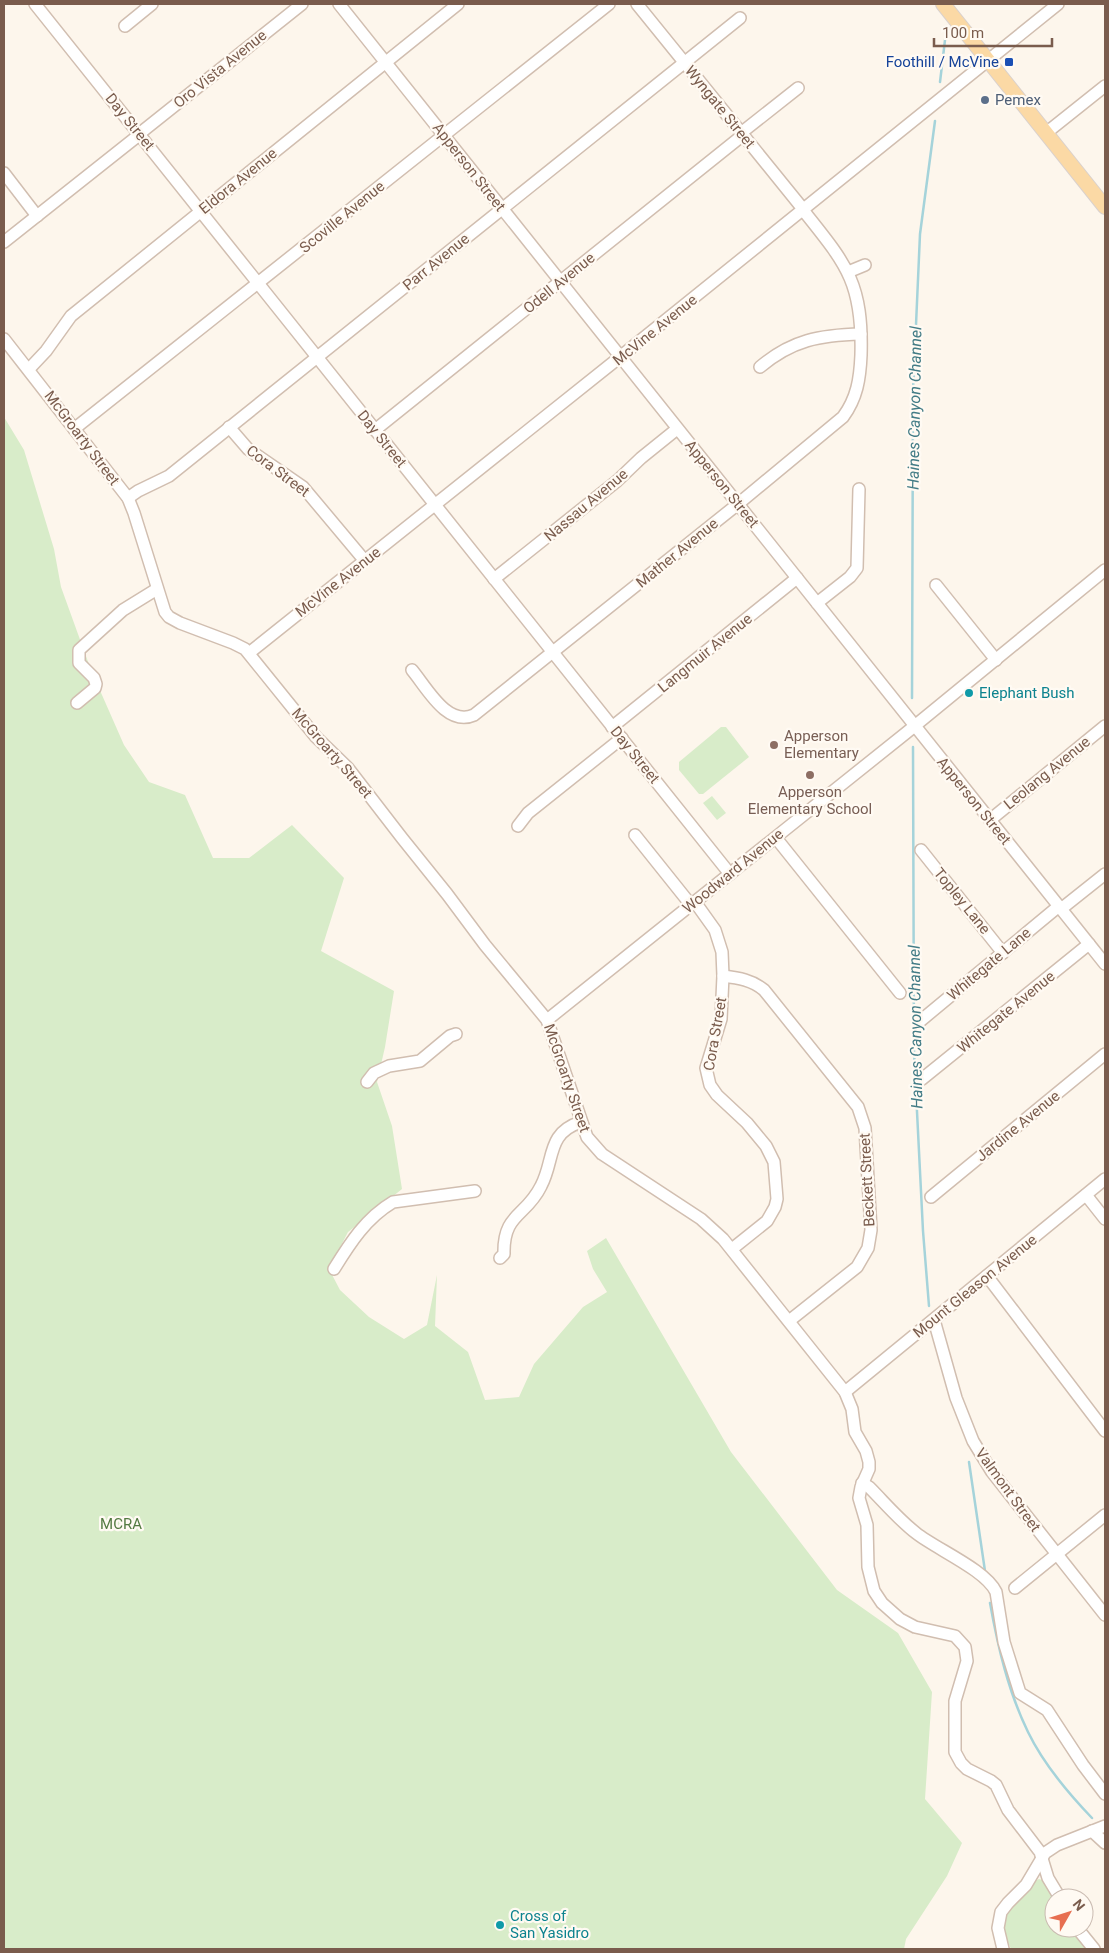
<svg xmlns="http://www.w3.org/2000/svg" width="1109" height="1953" font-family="Roboto,sans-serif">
	<rect width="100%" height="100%" fill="#fdf6ec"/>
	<!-- green -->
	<g fill="#d8ecc9">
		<path d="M4,417L24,450L54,549L61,587L91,670L124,745L149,782L185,795L213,858H249L292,825L344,878L321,951L394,991L385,1047L377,1082L392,1126L402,1189L348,1232L329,1269L340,1290L369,1317L404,1339L427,1325L437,1275L435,1326L468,1352L485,1400L519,1397L534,1364L583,1307L607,1292L593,1269L587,1251L606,1238L731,1452L837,1590L898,1633L932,1692L925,1799L962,1843L947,1876L906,1939L904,1949H4Z"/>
		<path d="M721,727H726L749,757L703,794H699L679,770V762Z"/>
		<path d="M712,796L726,813L717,820L703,803Z"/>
		<path d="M1039,1879C1057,1884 1054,1914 1054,1928H1071L1086,1949H1011C999,1923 1004,1916 1021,1896C1027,1890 1032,1882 1039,1879Z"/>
	</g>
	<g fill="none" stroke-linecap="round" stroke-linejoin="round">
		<!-- stream -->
		<g stroke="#a5d3da" stroke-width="2.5">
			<path d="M940,82L945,40"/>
			<path d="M912,698L913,393L920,234L935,121"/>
			<path d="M913,747L914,1052L923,1231L929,1306"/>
			<path d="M969,1462L985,1571"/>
			<path d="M990,1603C998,1647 1008,1691 1028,1732C1043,1763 1068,1793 1092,1818"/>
		</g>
		<defs>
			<g id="minor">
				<path d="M35,4L730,874"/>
				<path d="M339,4L1105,964"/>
				<path d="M637,4L803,209"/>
				<path d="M125,26L152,4"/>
				<path d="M741,133L798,88"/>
				<path d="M1046,133L1105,86"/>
				<path d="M139,134L302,4"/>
				<path d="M4,173L37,216"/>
				<path d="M4,242L139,135"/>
				<path d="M848,272L865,265"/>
				<path d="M4,339L128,498L134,513L165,612L169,617L180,623L233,643L245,649L316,737L348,768L402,838L447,894L485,945L547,1020L587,1137L602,1154L701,1219L723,1239L845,1392L852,1409L855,1432L866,1451L869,1462V1469L861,1487L859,1498L867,1525L868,1567L874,1591L882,1603L900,1619L915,1627L955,1636L965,1647L967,1661L955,1701V1752L961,1763L967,1769L991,1781L996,1785L1008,1810L1040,1852L1048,1878L1060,1898"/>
				<path d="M760,367C792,340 820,335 861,334"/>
				<path d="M29,369L46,351L71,316L458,4"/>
				<path d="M229,427L248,449L303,487L365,561"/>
				<path d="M74,429L609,4"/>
				<path d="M375,430L743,135"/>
				<path d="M128,498L138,491L169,476L740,18"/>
				<path d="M494,579L617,481L641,458L677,429"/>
				<path d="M936,585L996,660"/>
				<path d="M817,603L850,577L857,568L859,489"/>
				<path d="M249,653L620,357L1058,4"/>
				<path d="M412,670C427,688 447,727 474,715L738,504L843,417C857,398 860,379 861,355C863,282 846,264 803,210"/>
				<path d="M77,703L95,688L96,684L94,678L79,663V650L123,610L157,589"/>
				<path d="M612,727L797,578"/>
				<path d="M990,820L1105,726"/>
				<path d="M518,826L528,813L622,738"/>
				<path d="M635,835L691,905"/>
				<path d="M776,838L900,993"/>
				<path d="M921,850L1003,953"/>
				<path d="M695,902L715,930L722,952L723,976L721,1019L706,1068L710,1085L717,1095L747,1123L766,1146L774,1162L777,1199L775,1207L767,1221L732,1249"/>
				<path d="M1061,909L1105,874"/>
				<path d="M723,976C739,978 752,980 764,990L858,1107L865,1128L871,1230L868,1248L857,1267L789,1321"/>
				<path d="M547,1020L906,733L1105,570"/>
				<path d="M919,1022L1059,906"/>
				<path d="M922,1079L1089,944"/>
				<path d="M367,1082L374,1073L389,1066L420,1061L450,1036L456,1034"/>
				<path d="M1086,1195L1105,1219"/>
				<path d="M931,1197L1105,1054"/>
				<path d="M500,1258L504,1254C503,1213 526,1217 541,1186C555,1160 546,1133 581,1122"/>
				<path d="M334,1269C350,1243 366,1218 393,1202L475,1191"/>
				<path d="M987,1276L1105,1431"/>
				<path d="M934,1320L956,1398L973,1441L992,1472L1105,1615"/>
				<path d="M845,1392L1105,1179"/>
				<path d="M862,1483L869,1487C884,1502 899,1520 916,1533C936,1549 986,1570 996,1592L1004,1642L1020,1693L1047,1710L1083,1765L1105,1794"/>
				<path d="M1015,1588L1105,1515"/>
				<path d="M1092,1831L1105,1843"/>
				<path d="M1077,1928L1094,1949"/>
				<path d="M1003,1949L998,1928L1001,1912L1008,1903L1026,1885L1045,1853L1057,1845L1105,1826"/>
			</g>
			<path id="major" d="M943,4L1105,207"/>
		</defs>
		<!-- minor casing -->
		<use href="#minor" stroke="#d1beb0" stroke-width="14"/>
		<!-- major casing -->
		<use href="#major" stroke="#dad1cd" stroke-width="16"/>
		<!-- minor -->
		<use href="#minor" stroke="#fff" stroke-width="11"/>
		<!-- major -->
		<use href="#major" stroke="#fbd9a5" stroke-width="14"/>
	</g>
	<!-- markers -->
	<rect fill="#1a4fb4" stroke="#fffaf3" stroke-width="2" x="1004" y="57" width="10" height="10" rx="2.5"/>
	<circle fill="#5c6f8a" stroke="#fffaf3" stroke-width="2" cx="985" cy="100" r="5"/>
	<g fill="#0f9aa8" stroke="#fffaf3" stroke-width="2">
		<circle cx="969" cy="693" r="5"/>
		<circle cx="500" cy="1925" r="5"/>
	</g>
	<g fill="#8d6e63" stroke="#fffaf3" stroke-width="2">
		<circle cx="774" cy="745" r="5"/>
		<circle cx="810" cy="775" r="5"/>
	</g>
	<g text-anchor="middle" stroke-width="4.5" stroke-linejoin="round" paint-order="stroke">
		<!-- transit labels -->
		<g font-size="15" fill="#164399" stroke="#fffaf3" text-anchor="end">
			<text x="999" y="67">Foothill / McVine</text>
		</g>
		<!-- street labels -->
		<g font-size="15" fill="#7a5c4d" stroke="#fffaf3">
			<text transform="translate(220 69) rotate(-39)" y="5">Oro Vista Avenue</text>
			<text transform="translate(720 107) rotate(51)" y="5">Wyngate Street</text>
			<text transform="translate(130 122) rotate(51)" y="5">Day Street</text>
			<text transform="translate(469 167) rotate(52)" y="5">Apperson Street</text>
			<text transform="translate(238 181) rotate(-39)" y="5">Eldora Avenue</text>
			<text transform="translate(342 217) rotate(-39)" y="5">Scoville Avenue</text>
			<text transform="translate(436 262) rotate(-39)" y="5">Parr Avenue</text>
			<text transform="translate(559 283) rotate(-39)" y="5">Odell Avenue</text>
			<text transform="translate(655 330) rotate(-39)" y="5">McVine Avenue</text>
			<text transform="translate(82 438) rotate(53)" y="5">McGroarty Street</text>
			<text transform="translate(382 439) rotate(51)" y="5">Day Street</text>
			<text transform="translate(278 471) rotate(37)" y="5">Cora Street</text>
			<text transform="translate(722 484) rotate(51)" y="5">Apperson Street</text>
			<text transform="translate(586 505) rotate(-40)" y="5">Nassau Avenue</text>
			<text transform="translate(677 553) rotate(-39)" y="5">Mather Avenue</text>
			<text transform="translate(338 582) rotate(-38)" y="5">McVine Avenue</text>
			<text transform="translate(705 653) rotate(-39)" y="5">Langmuir Avenue</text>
			<text transform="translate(332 753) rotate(49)" y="5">McGroarty Street</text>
			<text transform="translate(635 755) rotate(51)" y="5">Day Street</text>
			<text transform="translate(1047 773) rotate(-39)" y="5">Leolang Avenue</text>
			<text transform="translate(974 801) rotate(51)" y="5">Apperson Street</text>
			<text transform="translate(733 871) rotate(-39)" y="5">Woodward Avenue</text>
			<text transform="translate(962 901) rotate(51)" y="5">Topley Lane</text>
			<text transform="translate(989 964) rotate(-40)" y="5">Whitegate Lane</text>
			<text transform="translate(1006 1012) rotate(-39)" y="5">Whitegate Avenue</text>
			<text transform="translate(715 1034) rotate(-80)" y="5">Cora Street</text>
			<text transform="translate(567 1078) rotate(71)" y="5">McGroarty Street</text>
			<text transform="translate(1018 1126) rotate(-39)" y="5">Jardine Avenue</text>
			<text transform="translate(867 1180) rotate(-93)" y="5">Beckett Street</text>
			<text transform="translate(975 1286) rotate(-39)" y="5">Mount Gleason Avenue</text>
			<text transform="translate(1008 1490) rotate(54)" y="5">Valmont Street</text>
		</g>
		<!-- service labels -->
		<g font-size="15" fill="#4e5e75" stroke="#fffaf3" text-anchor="start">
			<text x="995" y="105">Pemex</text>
		</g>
		<!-- culture labels -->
		<g font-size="15" fill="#0d838f" stroke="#fffaf3" text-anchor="start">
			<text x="979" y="698">Elephant Bush</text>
			<text x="510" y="1921">Cross of<tspan x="510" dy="17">San Yasidro</tspan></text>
		</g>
		<!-- education labels -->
		<g font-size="15" fill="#785e54" stroke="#fffaf3" text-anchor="start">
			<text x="784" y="741">Apperson<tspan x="784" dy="17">Elementary</tspan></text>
			<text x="810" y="797" text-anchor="middle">Apperson<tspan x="810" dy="17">Elementary School</tspan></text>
		</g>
		<!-- park labels -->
		<g font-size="15" fill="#537a41" stroke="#fffaf3">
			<text x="121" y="1529">MCRA</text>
		</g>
		<!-- water labels -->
		<g font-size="16" font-style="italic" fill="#437c86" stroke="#fffaf3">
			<text transform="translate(914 408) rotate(-89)" y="6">Haines Canyon Channel</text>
			<text transform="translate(915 1027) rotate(-91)" y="6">Haines Canyon Channel</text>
		</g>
	</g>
	<!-- border -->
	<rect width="1109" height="1953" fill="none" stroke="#7a5c4d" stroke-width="10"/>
	<!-- north arrow -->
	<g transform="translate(1069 1913) rotate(51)"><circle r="24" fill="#fffaf3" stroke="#cabbb1"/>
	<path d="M0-4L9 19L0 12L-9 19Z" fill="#e76f51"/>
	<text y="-8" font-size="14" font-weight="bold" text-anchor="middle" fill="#7a5c4d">N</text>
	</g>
	<!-- scale -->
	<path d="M934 38v8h118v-8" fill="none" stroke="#7a5c4d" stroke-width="2.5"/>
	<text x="942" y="38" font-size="15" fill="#7a5c4d" stroke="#fffaf3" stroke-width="4" paint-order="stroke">100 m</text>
</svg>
